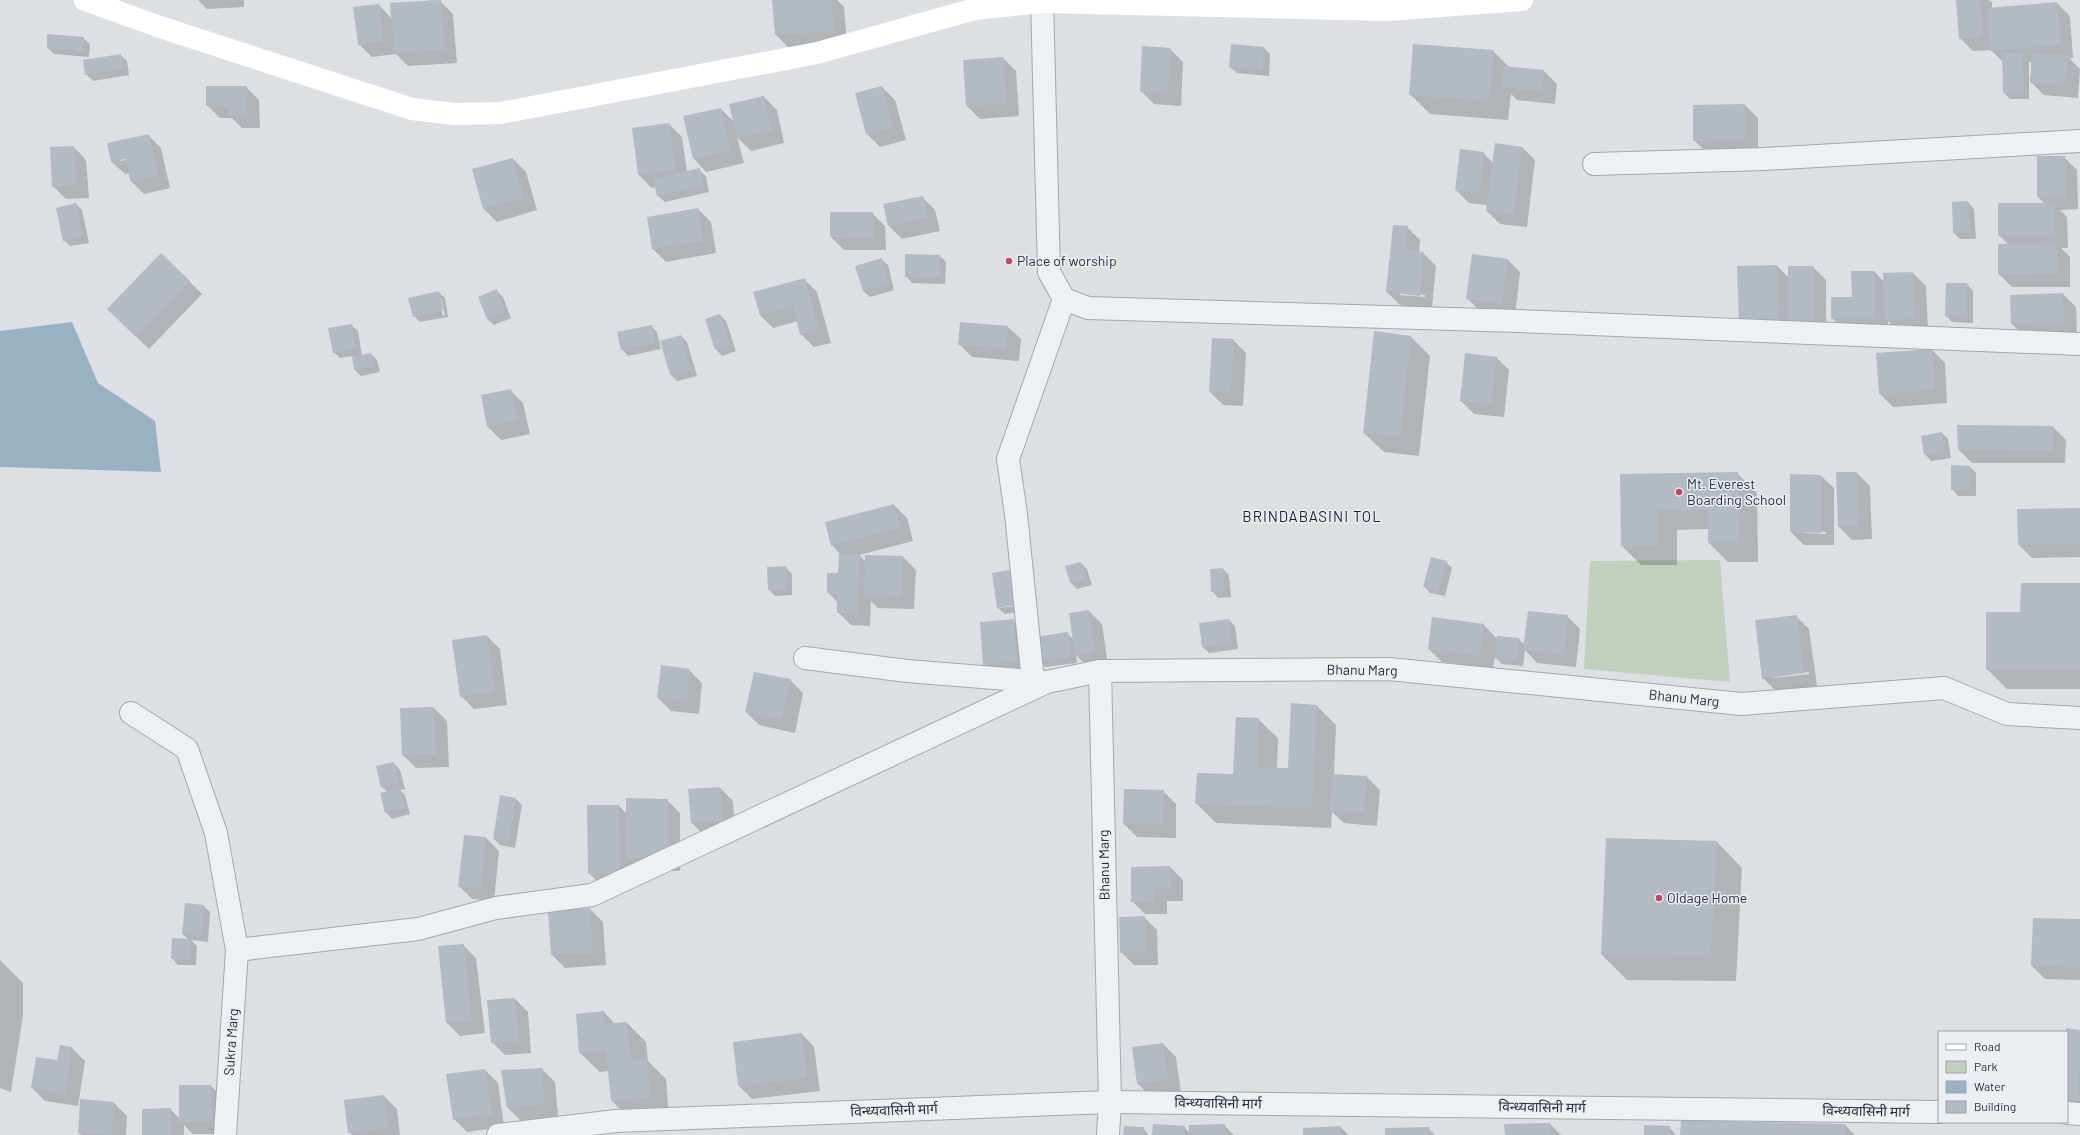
<svg xmlns="http://www.w3.org/2000/svg" width="2080" height="1135" font-family="Barlow,'Noto Sans Devanagari',sans-serif">
	<rect width="100%" height="100%" fill="#dce0e5"/>
	<!-- green -->
	<path fill="#c3cfbd" d="M1720,560L1730,682L1584,669L1590,561Z"/>
	<!-- water -->
	<path fill="#98b2c4" d="M72,322L98,383L155,421L161,472L0,467V331Z"/>
	<!-- shadow -->
	<g fill="#0003" fill-rule="evenodd">
		<path d="M198,0H244V7L207,9Z"/>
		<path d="M428,0L440,1L453,14L457,63L408,66L396,54L372,57L359,44L379,5L392,19L429,1Z"/>
		<path d="M773,0H837L844,7L847,44L789,48L776,35Z"/>
		<path d="M1957,0H1989L1992,2V9L2057,3L2070,16L2073,58H2069L2080,69L2078,98L2044,95L2030,81L2032,62H2029V99H2010L2004,93V63L1991,50L1973,51L1960,38Z"/>
		<path d="M83,38L90,44L89,57L54,54L48,48Z"/>
		<path d="M1232,45L1264,48L1270,54L1269,76L1237,73L1230,67Z"/>
		<path d="M1170,49L1183,62L1181,106L1154,104L1141,91Z"/>
		<path d="M1493,51L1509,67L1544,71L1557,84L1555,104L1517,100L1511,94L1508,120L1430,114L1410,94Z"/>
		<path d="M120,55L127,61L129,75L93,81L86,74Z"/>
		<path d="M1003,58L1016,71L1019,116L980,119L967,106Z"/>
		<path d="M246,87L259,100L260,128H242L232,118H220L207,105Z"/>
		<path d="M882,87L895,100L906,140L880,147L867,134Z"/>
		<path d="M764,97L777,110L784,143L751,151L737,137L744,163L706,172L694,159L684,117L721,109L735,123Z"/>
		<path d="M1745,105L1758,118V152L1707,153L1694,140Z"/>
		<path d="M669,124L682,137L687,172L699,170L706,176L709,192L665,202L658,196L656,187L652,188L639,175Z"/>
		<path d="M148,135L161,148L170,188L144,194L131,181L130,173L125,174L112,162ZM120,159H131L120,161Z"/>
		<path d="M1495,144L1522,147L1535,160L1527,227L1500,224L1487,211V205L1469,203L1456,190L1483,153L1493,163Z"/>
		<path d="M74,147L86,160L89,198L66,199L53,186Z"/>
		<path d="M2064,157L2077,170L2078,209L2060,210L2067,217L2068,248H2061L2070,257V287H2012L1999,274L2008,244L1999,235L2045,204L2038,197Z"/>
		<path d="M513,159L526,172L537,210L497,222L484,209Z"/>
		<path d="M922,197L935,210L940,231L902,239L889,226L885,205Z"/>
		<path d="M1968,202L1974,209L1976,239H1960L1954,233L1953,203Z"/>
		<path d="M76,204L82,210L89,243L70,246L64,240Z"/>
		<path d="M698,209L711,222L716,253L666,262L653,249L648,218Z"/>
		<path d="M872,213L885,226L886,250H844L831,237Z"/>
		<path d="M1407,227L1420,240L1419,253H1423L1436,266L1432,308L1400,305L1387,292ZM1400,293L1425,295V297L1400,295Z"/>
		<path d="M940,256L946,262L945,284L912,283L906,276Z"/>
		<path d="M881,259L888,265L894,290L870,297L863,291Z"/>
		<path d="M1507,259L1520,272L1515,316L1480,311L1467,298Z"/>
		<path d="M1777,266L1789,278L1813,267L1826,280V336H1753Z"/>
		<path d="M1875,272L1884,282L1913,273L1926,286L1928,331L1899,333L1888,321V331H1845L1832,318Z"/>
		<path d="M804,279L817,292L831,343L814,347L801,334L798,321L773,328L760,315L754,293Z"/>
		<path d="M189,281L202,294L149,349L121,322Z"/>
		<path d="M1967,284L1973,291V323L1952,322L1946,316Z"/>
		<path d="M497,291L503,297L511,318L494,325L487,319Z"/>
		<path d="M438,292L445,298L448,317L420,322L414,316ZM439,298H441L445,315L443,316Z"/>
		<path d="M2063,294L2076,307L2077,335L2025,337L2012,324Z"/>
		<path d="M720,315L726,321L736,351L722,356L716,349Z"/>
		<path d="M351,325L358,331L362,356L371,354L377,360L380,372L361,376L355,370L353,356L340,358L334,352Z"/>
		<path d="M651,326L657,332L661,349L628,356L622,349Z"/>
		<path d="M1008,327L1021,339L1019,361L972,357L959,344Z"/>
		<path d="M681,336L687,342L697,376L677,381L671,375L662,342Z"/>
		<path d="M1411,337L1430,356L1419,456L1384,452L1364,433Z"/>
		<path d="M1233,340L1246,353L1243,406L1223,405L1210,392Z"/>
		<path d="M1932,350L1945,363L1947,403L1893,407L1880,394Z"/>
		<path d="M1496,357L1509,370L1504,417L1474,414L1461,401Z"/>
		<path d="M510,390L523,403L530,434L501,440L488,427L482,396Z"/>
		<path d="M2053,427L2066,440L2065,463H1972L1959,450Z"/>
		<path d="M1942,433L1948,439L1951,458L1931,461L1925,454Z"/>
		<path d="M1970,467L1976,473V496H1958L1952,489Z"/>
		<path d="M1737,473L1757,493L1758,562H1728L1709,543V529L1677,530V565H1641L1622,546L1621,475Z"/>
		<path d="M1857,473L1870,486L1872,539L1852,540L1839,527Z"/>
		<path d="M1791,475L1821,476L1834,488V545H1804L1791,532ZM1803,531L1826,532V534L1803,533Z"/>
		<path d="M894,505L907,518L913,541L859,555L866,562L903,557L916,570L914,609L878,608L871,601L870,626L851,625L838,612V603L828,592L839,574L840,554L832,545Z"/>
		<path d="M2080,509V557L2032,558L2019,545Z"/>
		<path d="M1446,562L1452,568L1445,596L1430,593L1424,586Z"/>
		<path d="M1081,563L1087,569L1092,585L1077,589L1071,583Z"/>
		<path d="M785,567L792,574V595L775,596L769,590Z"/>
		<path d="M1223,569L1229,575L1231,597L1218,598L1212,591Z"/>
		<path d="M2080,584V689H2007L1987,669L2021,613Z"/>
		<path d="M1026,605L1027,610L1005,614L998,608Z"/>
		<path d="M1089,611L1102,624L1108,665L1089,668L1076,655L1077,663L1045,667L1039,661L1068,634L1074,640Z"/>
		<path d="M1567,616L1580,629L1576,667L1537,663L1525,650L1523,666L1502,664L1495,657L1493,668L1442,662L1429,649L1484,625L1497,639H1519L1525,645Z"/>
		<path d="M1796,616L1809,629L1817,686L1776,691L1763,678ZM1809,672V674L1773,678V676Z"/>
		<path d="M1229,620L1235,626L1238,649L1209,653L1203,647Z"/>
		<path d="M1013,621L1026,634L1030,675L997,677L984,664Z"/>
		<path d="M487,636L500,649L507,705L474,709L461,696Z"/>
		<path d="M689,670L702,683L699,714L671,711L658,698Z"/>
		<path d="M790,680L803,693L795,733L759,725L746,712Z"/>
		<path d="M1317,706L1336,725L1334,775L1367,777L1380,790L1377,826L1344,823L1332,812L1331,828L1216,823L1196,803L1234,775L1258,719L1278,738L1277,769H1289Z"/>
		<path d="M434,708L447,721L449,767L416,768L403,755Z"/>
		<path d="M394,763L400,770L405,789L400,790L405,795L410,814L392,819L386,812L388,792L382,787Z"/>
		<path d="M720,788L733,801L735,833L705,836L692,823Z"/>
		<path d="M1163,791L1176,804V838L1137,837L1124,824Z"/>
		<path d="M516,799L522,805L515,848L500,845L494,839Z"/>
		<path d="M667,800L680,813V871H640L632,863V886H602L589,873L619,806L627,814Z"/>
		<path d="M465,836L486,838L499,851L494,901L472,899L459,886Z"/>
		<path d="M1607,840L1717,842L1742,868L1736,981L1627,980L1602,955Z"/>
		<path d="M1170,867L1183,880V901H1167V914H1145L1132,901Z"/>
		<path d="M204,906L210,912L208,942L191,940L197,946L196,965H178L172,958L189,940L183,934Z"/>
		<path d="M590,909L603,922L606,965L565,968L552,955Z"/>
		<path d="M1144,917L1157,930L1158,965H1134L1121,952Z"/>
		<path d="M2080,920V980L2045,979L2032,966Z"/>
		<path d="M463,945L476,958L485,1033L460,1036L447,1023L439,947Z"/>
		<path d="M0,960L23,983V1016L11,1092L0,1088Z"/>
		<path d="M515,999L528,1012L531,1053L505,1055L492,1042Z"/>
		<path d="M604,1012L615,1024L627,1023L646,1042L648,1061L666,1079L669,1117L631,1120L612,1101L609,1071L600,1072L580,1053L577,1015Z"/>
		<path d="M2067,1029L2080,1031V1111L2067,1108Z"/>
		<path d="M802,1034L814,1047L820,1091L752,1099L739,1086Z"/>
		<path d="M1163,1044L1176,1057L1181,1093L1151,1097L1138,1084L1133,1048Z"/>
		<path d="M72,1048L85,1061L78,1106L45,1101L32,1088Z"/>
		<path d="M542,1069L555,1082L558,1116L521,1121L508,1108Z"/>
		<path d="M485,1070L498,1083L504,1127L467,1132L454,1119Z"/>
		<path d="M211,1086L224,1099V1134H193L184,1125V1135H143L171,1110L180,1119Z"/>
		<path d="M384,1096L397,1109L400,1135H352L349,1132Z"/>
		<path d="M114,1103L127,1116L126,1135H81L79,1133Z"/>
		<path d="M1550,1124L1561,1135H1506Z"/>
		<path d="M1224,1125L1234,1135H1153L1184,1127L1190,1133Z"/>
		<path d="M1845,1125L1855,1135H1681Z"/>
		<path d="M1340,1127L1349,1135H1304Z"/>
		<path d="M1669,1127L1676,1135H1645Z"/>
		<path d="M1143,1128L1149,1135H1124Z"/>
		<path d="M1428,1128L1435,1135H1386Z"/>
	</g>
	<!-- building -->
	<g fill="#b3bac2">
		<path d="M441,0L445,50L394,53L390,3Z"/>
		<path d="M772,0H832L834,31L775,35Z"/>
		<path d="M1956,0H1980L1983,36L1959,39Z"/>
		<path d="M2057,2L2061,45L1990,51L1987,8Z"/>
		<path d="M379,4L384,41L358,45L353,7Z"/>
		<path d="M47,34L84,37L83,51L47,48Z"/>
		<path d="M1231,44L1264,47L1263,70L1229,67Z"/>
		<path d="M1413,44L1494,50L1489,101L1409,95Z"/>
		<path d="M1142,46L1171,48L1168,93L1140,92Z"/>
		<path d="M2002,53H2023L2024,93H2003Z"/>
		<path d="M2032,53L2068,55L2065,85L2030,83Z"/>
		<path d="M121,54L123,69L85,75L83,60Z"/>
		<path d="M1003,57L1007,103L966,106L963,60Z"/>
		<path d="M1504,66L1544,70L1542,91L1502,87Z"/>
		<path d="M206,86H247V115L228,116V106H206Z"/>
		<path d="M882,86L893,127L866,134L855,93Z"/>
		<path d="M764,96L772,130L737,139L729,104Z"/>
		<path d="M1745,104V140L1693,141V105Z"/>
		<path d="M721,108L731,151L693,159L683,116Z"/>
		<path d="M669,123L676,170L638,175L632,128Z"/>
		<path d="M149,134L158,176L130,181L126,159L111,162L107,143Z"/>
		<path d="M1495,143L1522,147L1514,215L1486,211Z"/>
		<path d="M74,146L77,185L52,187L50,147Z"/>
		<path d="M1460,149L1484,152L1480,193L1455,191Z"/>
		<path d="M2037,156H2065L2066,197H2037Z"/>
		<path d="M513,158L524,198L483,209L472,169Z"/>
		<path d="M700,168L704,186L657,196L653,179Z"/>
		<path d="M923,196L928,218L888,226L883,204Z"/>
		<path d="M1968,201L1970,233H1953L1952,202Z"/>
		<path d="M76,203L83,236L63,241L56,208Z"/>
		<rect x="1998" y="203" width="57" height="33"/>
		<path d="M698,208L703,241L652,249L647,217Z"/>
		<path d="M830,212H873V238L830,237Z"/>
		<path d="M1393,225L1408,226L1405,250L1424,252L1420,296L1386,292Z"/>
		<path d="M2057,243L2058,274L1998,275V244Z"/>
		<path d="M161,253L190,281L136,337L107,309Z"/>
		<path d="M905,254L940,255V278L905,277Z"/>
		<path d="M1472,254L1508,259L1502,304L1466,299Z"/>
		<path d="M882,258L889,284L863,291L855,266Z"/>
		<path d="M1777,265L1779,322L1739,324L1737,266Z"/>
		<rect x="1788" y="266" width="26" height="58"/>
		<path d="M1851,271H1875V319H1831V297H1852Z"/>
		<path d="M1913,272L1915,319L1885,320L1883,273Z"/>
		<path d="M805,278L819,330L800,335L793,306L760,315L753,292Z"/>
		<path d="M1946,283H1967V317L1945,316Z"/>
		<path d="M497,289L505,312L487,319L478,297Z"/>
		<path d="M439,291L443,310L413,317L408,298Z"/>
		<path d="M2063,293L2064,323L2011,324L2010,295Z"/>
		<path d="M720,314L730,345L715,350L705,319Z"/>
		<path d="M960,322L1008,326L1006,349L958,345Z"/>
		<path d="M352,324L356,349L333,353L328,328Z"/>
		<path d="M652,325L656,343L621,350L617,332Z"/>
		<path d="M1374,331L1411,336L1400,437L1363,433Z"/>
		<path d="M681,335L691,369L670,375L660,341Z"/>
		<path d="M1212,338L1234,339L1231,393L1209,392Z"/>
		<path d="M1932,349L1935,390L1879,394L1876,353Z"/>
		<path d="M371,353L374,366L354,370L352,357Z"/>
		<path d="M1465,353L1497,357L1491,404L1460,401Z"/>
		<path d="M511,389L518,421L487,427L481,395Z"/>
		<path d="M1957,425L2053,426V451L1958,450Z"/>
		<path d="M1942,432L1945,452L1924,455L1921,436Z"/>
		<path d="M1951,465L1970,466V490H1951Z"/>
		<path d="M1738,472L1739,543H1708V510L1658,511V546H1621L1620,474Z"/>
		<path d="M1836,472H1857L1859,526L1838,527Z"/>
		<path d="M1790,474L1821,475V533L1790,532Z"/>
		<path d="M894,504L901,528L831,546L825,522Z"/>
		<path d="M2080,508V544L2018,545L2017,509Z"/>
		<path d="M839,553L859,554L858,613H837V593H827V573H838Z"/>
		<path d="M865,555L903,556L902,596L864,595Z"/>
		<path d="M1431,557L1447,561L1438,591L1423,587Z"/>
		<path d="M1081,562L1086,579L1070,583L1065,566Z"/>
		<path d="M786,566L787,590H768L767,567Z"/>
		<path d="M1223,568L1225,591L1211,592L1210,569Z"/>
		<path d="M1015,569L1021,604L997,608L992,573Z"/>
		<path d="M2021,583H2080V670H1986V612H2020Z"/>
		<path d="M1089,610L1095,652L1075,656L1069,613Z"/>
		<path d="M1528,611L1568,615L1564,655L1523,650Z"/>
		<path d="M1797,615L1804,673L1762,679L1755,620Z"/>
		<path d="M1432,617L1484,624L1480,656L1428,649Z"/>
		<path d="M1014,619L1017,662L983,665L980,622Z"/>
		<path d="M1229,619L1232,643L1202,647L1199,623Z"/>
		<path d="M1068,632L1072,657L1038,661L1035,637Z"/>
		<path d="M487,635L495,692L460,697L452,640Z"/>
		<path d="M1497,636L1519,638L1517,660L1495,658Z"/>
		<path d="M661,665L690,669L687,701L657,698Z"/>
		<path d="M754,672L791,679L782,720L745,712Z"/>
		<path d="M1291,703L1317,705L1312,809L1195,804L1197,773L1233,774L1236,717L1259,718L1257,767L1288,768Z"/>
		<path d="M434,707L436,754L402,756L400,708Z"/>
		<path d="M394,762L400,783L381,787L376,766Z"/>
		<path d="M1332,774L1367,776L1364,813L1330,811Z"/>
		<path d="M720,787L723,821L691,823L688,789Z"/>
		<path d="M399,788L405,808L385,813L380,793Z"/>
		<path d="M1124,789L1164,790L1163,825L1123,824Z"/>
		<path d="M500,795L516,798L509,842L493,839Z"/>
		<path d="M626,798L668,799V859L626,858Z"/>
		<path d="M587,805H619L620,873L588,874Z"/>
		<path d="M464,835L486,837L481,889L458,887Z"/>
		<path d="M1606,838L1717,841L1711,956L1601,955Z"/>
		<path d="M1170,866L1171,888L1154,889V901L1131,902V867Z"/>
		<path d="M185,903L204,905L202,936L182,934Z"/>
		<path d="M590,908L593,953L551,955L548,911Z"/>
		<path d="M1145,916L1146,952L1120,953L1119,917Z"/>
		<path d="M2033,918L2080,919V968L2031,966Z"/>
		<path d="M172,938L191,939L190,960L171,959Z"/>
		<path d="M464,944L472,1021L446,1023L438,946Z"/>
		<path d="M515,998L519,1041L491,1043L487,1000Z"/>
		<path d="M604,1011L605,1024L627,1022L631,1060L647,1059L651,1098L611,1101L606,1051L579,1053L576,1014Z"/>
		<path d="M2066,1028L2080,1030L2079,1101L2067,1099Z"/>
		<path d="M802,1033L807,1078L738,1086L733,1042Z"/>
		<path d="M1163,1043L1168,1080L1137,1084L1132,1047Z"/>
		<path d="M60,1045L72,1047L65,1094L31,1088L36,1057L57,1060Z"/>
		<path d="M542,1068L545,1104L507,1108L501,1070Z"/>
		<path d="M485,1069L492,1114L453,1120L446,1074Z"/>
		<path d="M179,1085H211L212,1121L179,1122Z"/>
		<path d="M384,1095L388,1128L348,1133L344,1100Z"/>
		<path d="M80,1099L114,1102L112,1135L78,1133Z"/>
		<path d="M171,1108V1135H142V1109Z"/>
		<path d="M1681,1120L1845,1124V1135H1680Z"/>
		<path d="M1550,1123L1551,1135H1505L1504,1124Z"/>
		<path d="M1153,1124L1185,1126L1184,1135H1152Z"/>
		<path d="M1225,1124V1135H1189V1125Z"/>
		<path d="M1644,1125L1670,1126V1135H1644Z"/>
		<path d="M1124,1126L1144,1127L1143,1135H1123Z"/>
		<path d="M1341,1126V1135H1303V1128Z"/>
		<path d="M1429,1127V1135H1385V1128Z"/>
	</g>
	<g fill="none" stroke-linecap="round" stroke-linejoin="round">
		<defs>
			<g id="street">
				<path d="M1042,0L1049,272L1064,299L1088,308L1518,321L2080,344"/>
				<path d="M1594,164L1764,159L2080,141"/>
				<path d="M805,658L907,671L1045,682"/>
				<path d="M1033,681L1016,514L1008,459L1064,299"/>
				<path d="M131,713L187,749L216,833L237,950L225,1135"/>
				<path d="M237,950L418,929L496,908L592,895L1047,682L1100,671"/>
				<path d="M2067,1113L2080,1114"/>
				<path d="M498,1135L616,1121L1110,1102L1939,1112"/>
				<path d="M1108,1135L1110,1102L1100,671L1389,669L1741,704L1944,688L2007,714L2080,718"/>
			</g>
		</defs>
		<!-- street casing -->
		<use href="#street" stroke="#a2a8af" stroke-width="24"/>
		<!-- street -->
		<use href="#street" stroke="#eef1f4" stroke-width="22"/>
		<!-- secondary -->
		<path stroke="#fff" stroke-width="22" d="M85,0L160,27L412,109L455,114L501,113L817,53L975,9L1042,2L1387,10L1522,0"/>
	</g>
	<!-- markers -->
	<g fill="#c64564" stroke="#ebeff3" stroke-width="1.5">
		<circle cx="1009" cy="261" r="4"/>
		<circle cx="1679" cy="492" r="4"/>
		<circle cx="1659" cy="898" r="4"/>
	</g>
	<g text-anchor="middle" stroke-width="3" stroke-linejoin="round" paint-order="stroke">
		<!-- poi labels -->
		<g font-size="14" fill="#26303b" stroke="#ebeff3" text-anchor="start">
			<text x="1017" y="266">Place of worship</text>
			<text x="1687" y="489">Mt. Everest<tspan x="1687" dy="16">Boarding School</tspan></text>
			<text x="1667" y="903">Oldage Home</text>
		</g>
		<!-- street labels -->
		<g font-size="14" fill="#26303b" stroke="#ebeff3">
			<text transform="translate(1362 670) rotate(1)" y="5">Bhanu Marg</text>
			<text transform="translate(1684 698) rotate(6)" y="5">Bhanu Marg</text>
			<text transform="translate(1104 865) rotate(-91)" y="5">Bhanu Marg</text>
			<text transform="translate(231 1042) rotate(-86)" y="5">Sukra Marg</text>
			<text transform="translate(1218 1103) rotate(1)" y="5">विन्ध्यवासिनी मार्ग</text>
			<text transform="translate(1542 1107) rotate(1)" y="5">विन्ध्यवासिनी मार्ग</text>
			<text transform="translate(894 1110) rotate(-2)" y="5">विन्ध्यवासिनी मार्ग</text>
			<text transform="translate(1866 1111) rotate(1)" y="5">विन्ध्यवासिनी मार्ग</text>
		</g>
		<!-- neighbourhood labels -->
		<g font-size="15" letter-spacing="1" fill="#19212b" stroke="#ebeff3">
			<text x="1312" y="522">BRINDABASINI TOL</text>
		</g>
	</g>
	<!-- legend -->
	<rect x="1938" y="1031" width="130" height="92" fill="#ebeff3" stroke="#9ca3a9"/>
	<rect x="1946" y="1044" width="20" height="6" fill="#ffffff" stroke="#9ca3a9"/>
	<text x="1974" y="1051" font-size="12" fill="#26303b">Road</text>
	<rect x="1946" y="1061" width="20" height="12" fill="#c3cfbd" stroke="#9ca3a9"/>
	<text x="1974" y="1071" font-size="12" fill="#26303b">Park</text>
	<rect x="1946" y="1081" width="20" height="12" fill="#98b2c4" stroke="#9ca3a9"/>
	<text x="1974" y="1091" font-size="12" fill="#26303b">Water</text>
	<rect x="1946" y="1101" width="20" height="12" fill="#b3bac2" stroke="#9ca3a9"/>
	<text x="1974" y="1111" font-size="12" fill="#26303b">Building</text>
</svg>
